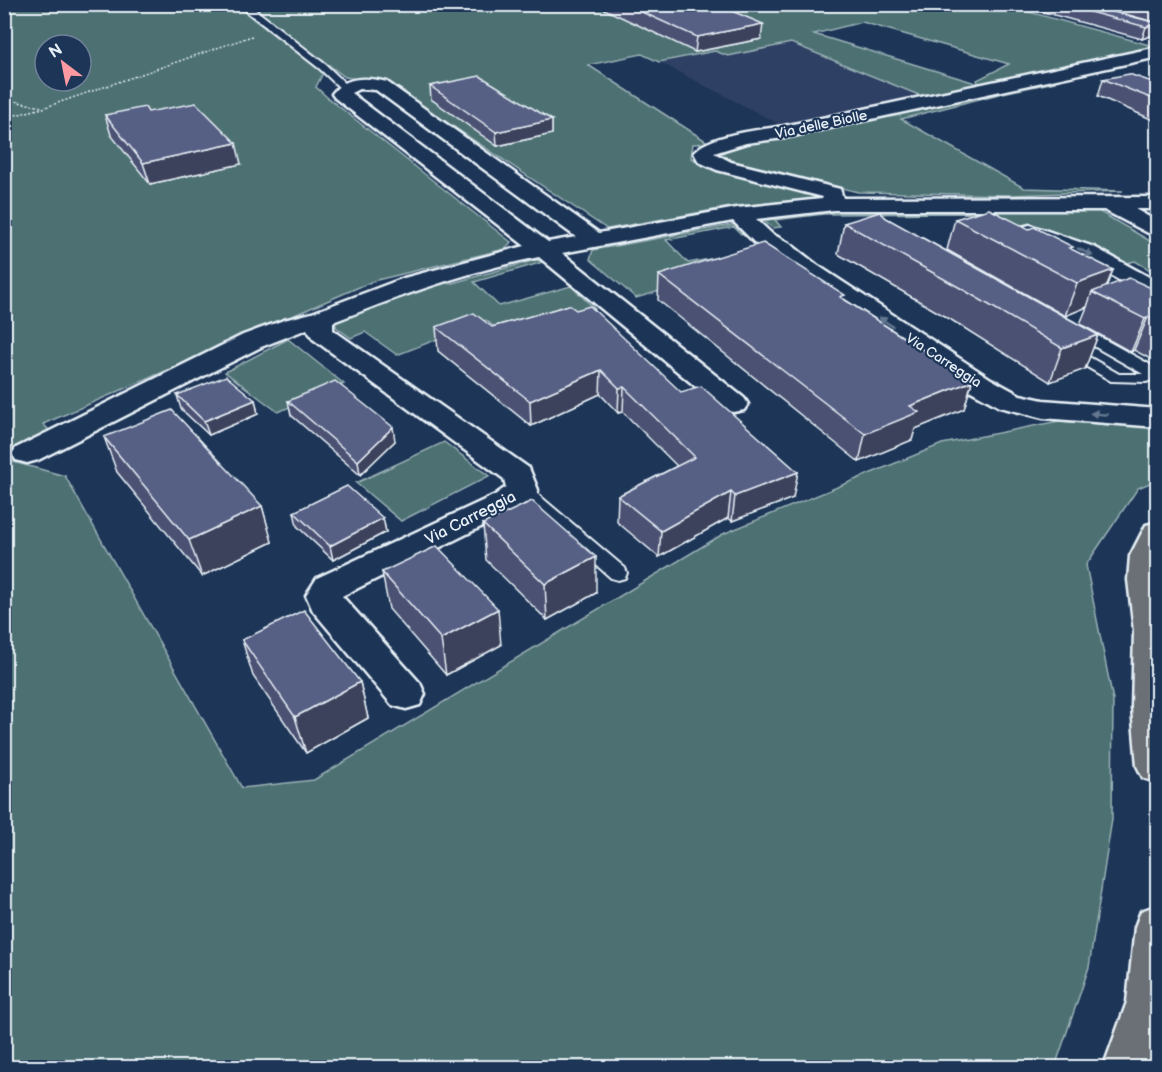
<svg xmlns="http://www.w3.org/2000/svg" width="1162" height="1072" font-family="'Balsamiq Sans',sans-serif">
	<rect width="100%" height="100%" fill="#1d3557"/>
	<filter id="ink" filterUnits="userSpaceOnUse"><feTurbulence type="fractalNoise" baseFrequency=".0167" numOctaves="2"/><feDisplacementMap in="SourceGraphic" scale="12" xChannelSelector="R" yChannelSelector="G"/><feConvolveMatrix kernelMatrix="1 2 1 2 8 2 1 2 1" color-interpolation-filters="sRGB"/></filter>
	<g filter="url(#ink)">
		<!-- built -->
		<path fill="#2e4164" d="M791,43L926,98L787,128L659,62L715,51L728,56Z"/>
		<!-- green -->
		<g fill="#4d7173" stroke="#9ab1b6" stroke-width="1.5" fill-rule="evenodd">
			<path d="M1000,4L1157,47L926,98L791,43L728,56L715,51L659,62L642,54L588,65L709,143L693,144L691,158L711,168L812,193L818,199L736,206L607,229L409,97L404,91L387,84L345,77L250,6L239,8L323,73L316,87L328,98L511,242L505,249L373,281L43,424L49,430L6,460L65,476L242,788L314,780L723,534L942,444L1059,421L1157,428V480L1138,488L1086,565L1113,700L1112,819L1089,967L1055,1067L5,1068V5ZM862,22L1009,64L977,80L979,84L814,34ZM45,45H81V81H45Z"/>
			<path d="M1050,78L1055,82L1003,93L901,119L1024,188L1123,191L1010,195L858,192L728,160L722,154L729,148Z"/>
			<path d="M863,209H1095L1157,245V274L1135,261L1123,264L1060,235L1030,226L973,219L969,213L824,214L775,220L781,227L773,228L763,221L806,212Z"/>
			<path d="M737,224L748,232L741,234L734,227L666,240L688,263L759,250L705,278L636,298L590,259L593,250Z"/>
			<path d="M536,260L543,262L474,282L499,306L571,286L595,309L506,337L486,320L397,355L365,332L351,338L336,327L335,317L443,280L449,284Z"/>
			<path d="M288,339L344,384L278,412L225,372Z"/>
			<path d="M444,442L489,476L401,521L356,483Z"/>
		</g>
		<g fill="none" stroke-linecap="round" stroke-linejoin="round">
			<defs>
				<g id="lane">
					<path d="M246,7H252L326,65L348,86V90H342L320,69L246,11Z"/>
					<path d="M905,237L922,239L1158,369V378L1146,382L1111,381L881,247L891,239ZM898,245H915L1143,374H1119L896,247Z"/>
					<path d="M522,485L528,486L625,568L627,573L625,578L618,580L611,578L516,494L513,490L516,486Z"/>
				</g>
				<g id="street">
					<path d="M1158,47V57L784,138L746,143L714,153L731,162L840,189L843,198L1158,197V209H1135L1158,222V238L1104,210H834L756,219L772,234L789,243L817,265L991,379L1020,395L1043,400L1158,409V427L1043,418L1000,407L971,391L801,275L773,253L756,244L733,221L562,253L744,398L748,404L744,410L734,412L724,410L539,257C467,271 400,296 333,322V330L529,468L538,490L533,497L517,509L342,596L420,683L425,694L420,705L406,709L392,705L313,611L306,595L317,578L495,495L506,487L504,479L313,339L307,329L261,347L38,460L27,463L16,460L12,454L16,448L243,335L284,320L312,313L404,278L525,246L335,98L332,94C345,76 367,77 387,82L599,233L737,208L822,199L823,197L717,170L699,162L694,153C708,134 761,130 784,126ZM359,89L376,90L576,237L548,242L351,93Z"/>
					<path d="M1030,225L1094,247L1158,282V299L1149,297L1078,257L1022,237L1019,232L1022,227Z"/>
				</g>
				<g id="highway">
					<path d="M1158,522V783L1143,778L1137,766L1132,708L1134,631L1128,580L1130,556L1146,525Z"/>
					<path d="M1158,905V1060L1155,1068H1103L1127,1002L1135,927L1141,911Z"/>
				</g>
			</defs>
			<!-- lane casing -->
			<use href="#lane" stroke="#e8f1f8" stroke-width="4"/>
			<!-- street casing -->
			<use href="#street" stroke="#e8f1f8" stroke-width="5"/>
			<!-- highway casing -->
			<use href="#highway" stroke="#e8f1f8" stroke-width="5"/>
			<!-- path -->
			<g stroke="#e8f1f8" stroke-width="1.5" stroke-dasharray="2 2" stroke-linecap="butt">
				<path d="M4,99L42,107"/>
				<path d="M4,118L43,108L252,36"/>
			</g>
			<!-- lane -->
			<use href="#lane" fill="#1d3557" fill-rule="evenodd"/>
			<!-- street -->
			<use href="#street" fill="#1d3557" fill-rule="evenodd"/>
			<!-- highway -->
			<use href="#highway" fill="#6a7074" fill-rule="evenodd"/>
		</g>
		<!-- wall -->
		<g fill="#4b5172" stroke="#e8f1f8" stroke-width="1.5">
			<path d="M602,4H715L761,39L695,52L602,8Z"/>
			<path d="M1014,4H1082L1157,23L1153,35L1142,39Z"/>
			<path d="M1088,4H1158V23Z"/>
			<path d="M1158,70V122L1098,96L1103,79L1153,83Z"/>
			<path d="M430,86L552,120V134L497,146L431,99Z"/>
			<path d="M148,112L241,164L150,184L111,135L105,115Z"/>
			<path d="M886,218L1098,335L1085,369L1050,382L953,321L838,254L844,223Z"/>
			<path d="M955,219L1029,229L1113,270L1106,287L1158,291V363L1134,350L1131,352L1080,324L1087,307L1065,316L947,250Z"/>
			<path d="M659,275L844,299L972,381L964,409L915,429L912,440L859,462L658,300Z"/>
			<path d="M569,305L793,498L732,521L728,518L659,557L617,522L618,496L677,466L623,412L618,413L600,394L531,426L438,351L436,327H492Z"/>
			<path d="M177,395L255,400L258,414L209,435L181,409Z"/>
			<path d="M288,401L395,441L360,475L291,415Z"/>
			<path d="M104,437L262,506L272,542L202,576L117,472Z"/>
			<path d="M294,512L383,518L386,532L333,560L297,526Z"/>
			<path d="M483,524L596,593L547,620L486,560Z"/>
			<path d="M382,572L501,645L446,675L389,609Z"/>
			<path d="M242,640L360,682L368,718L306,753L253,676Z"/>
		</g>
		<!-- shaded-wall -->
		<g fill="#3d425c" stroke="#e8f1f8" stroke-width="1.5">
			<path d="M1157,23L1153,35L1142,39L1146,27Z"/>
			<path d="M763,24L761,39L695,52L697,37Z"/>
			<path d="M552,120V134L497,146L496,132Z"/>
			<path d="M236,143L241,164L150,184L143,163Z"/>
			<path d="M1113,270L1102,297L1092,292L1087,307L1065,316L1077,283Z"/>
			<path d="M1148,317L1134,350L1131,352L1145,319Z"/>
			<path d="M1098,335L1085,369L1050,382L1062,348Z"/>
			<path d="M601,370L600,394L531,426L530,401Z"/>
			<path d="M972,381L964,409L915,429L912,440L859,462L865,434L910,406Z"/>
			<path d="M624,387L623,412L618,413L619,388Z"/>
			<path d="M255,400L258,414L209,435L204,421Z"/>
			<path d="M393,427L395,441L360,475L358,461Z"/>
			<path d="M798,472L793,498L732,521L735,496Z"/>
			<path d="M731,492L728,518L659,557L661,531Z"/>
			<path d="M262,506L272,542L202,576L189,540Z"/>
			<path d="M383,518L386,532L333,560L330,546Z"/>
			<path d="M596,557V593L547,620L545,584Z"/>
			<path d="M498,609L501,645L446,675L441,639Z"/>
			<path d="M360,682L368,718L306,753L295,717Z"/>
		</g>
		<!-- building -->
		<g fill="#575e84" stroke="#e8f1f8" stroke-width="1.5">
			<path d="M624,4H715L763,24L697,37Z"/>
			<path d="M1060,4H1082L1157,23L1146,27Z"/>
			<path d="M1136,4H1158V10Z"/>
			<path d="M1129,74L1158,84V101L1103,79Z"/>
			<path d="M480,76L552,120L496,132L430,86Z"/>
			<path d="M196,103L236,143L143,163L105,115L145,107L148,112Z"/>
			<path d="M989,209L1029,229L1034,227L1073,247L1069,248L1113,270L1077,283L955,219Z"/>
			<path d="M880,212L886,218L1098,335L1062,348L962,289L844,223Z"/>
			<path d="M763,243L845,295L840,297L972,381L910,406L919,412L865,434L659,275Z"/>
			<path d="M1129,278L1158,291V322L1148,317L1145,319L1092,292Z"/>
			<path d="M569,305L576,310L590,306L681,392L701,386L798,472L735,496L731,492L661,531L618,496L695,457L624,387L619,388L601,370L530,401L436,327L474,313L492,327Z"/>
			<path d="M226,376L255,400L204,421L177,395Z"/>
			<path d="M335,381L393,427L358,461L288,401Z"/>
			<path d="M172,410L262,506L189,540L104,437Z"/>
			<path d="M347,486L383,518L330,546L294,512Z"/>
			<path d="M532,501L596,557L545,584L483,524Z"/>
			<path d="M437,546L498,609L441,639L382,572Z"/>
			<path d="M304,610L360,682L295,717L242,640Z"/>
		</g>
		<!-- one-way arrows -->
		<defs><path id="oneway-solid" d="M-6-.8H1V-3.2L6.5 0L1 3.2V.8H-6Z" transform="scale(1.5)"/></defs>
		<g fill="#64778f">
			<use href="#oneway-solid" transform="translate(1085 252) rotate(26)"/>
			<use href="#oneway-solid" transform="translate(886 322) rotate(-146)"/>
			<use href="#oneway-solid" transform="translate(1099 414) rotate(-175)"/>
		</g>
	</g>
	<g text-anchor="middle" stroke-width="4.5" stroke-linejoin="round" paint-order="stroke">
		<!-- far-street labels -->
		<g font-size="14" fill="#e8f1f8" stroke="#1d3557">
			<text transform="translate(821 124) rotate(-12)" y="5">Via delle Biolle</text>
			<text transform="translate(944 360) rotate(33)" y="5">Via Carreggia</text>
		</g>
		<!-- street labels -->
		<g font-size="16" fill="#e8f1f8" stroke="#1d3557">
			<text transform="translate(470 517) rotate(-27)" y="6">Via Carreggia</text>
		</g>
	</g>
	<!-- margin -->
	<rect width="1162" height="1072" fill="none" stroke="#1d3557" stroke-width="24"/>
	<rect x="12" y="12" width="1138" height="1048" fill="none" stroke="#e8f1f8" stroke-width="2" filter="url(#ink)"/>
	<!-- north arrow -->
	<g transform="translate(63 63) rotate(328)"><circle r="28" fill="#1d3557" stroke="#6e8097" stroke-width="1.5"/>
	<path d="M0-4.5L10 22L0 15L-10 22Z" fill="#ff9aa2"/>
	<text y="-9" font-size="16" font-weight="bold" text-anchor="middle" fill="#e8f1f8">N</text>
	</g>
</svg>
